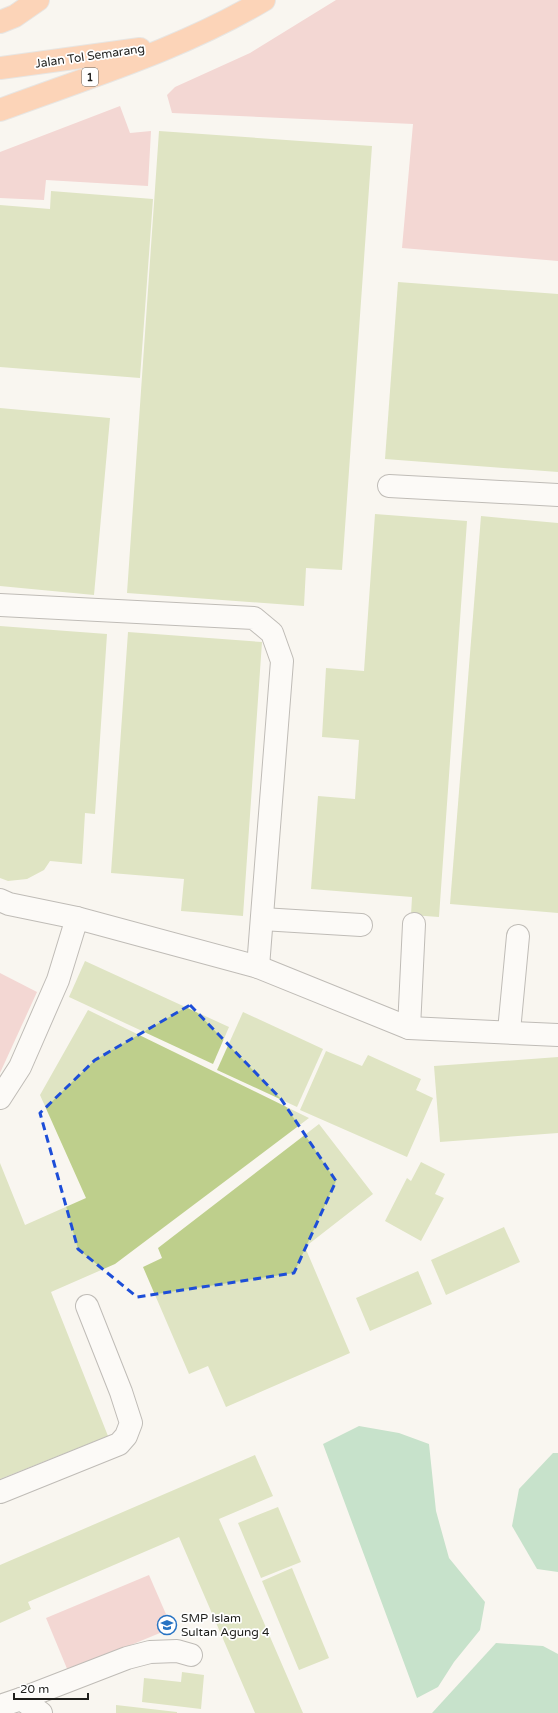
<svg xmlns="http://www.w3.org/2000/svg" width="558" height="1713" font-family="'Varela Round',sans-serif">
	<rect width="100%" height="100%" fill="#f9f6f0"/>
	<!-- green -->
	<g fill="#ebb1b0">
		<path d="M336,0H558V261L402,248L413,124L172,113L167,95L175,87L250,53Z"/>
		<path d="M120,106L130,133L151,131L148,186L46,180L44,200L0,198V152Z"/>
		<path d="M0,973L37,992L0,1073Z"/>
		<path d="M149,1575L172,1628L68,1671L46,1618Z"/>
	</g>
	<!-- water -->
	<g fill="#8bc99d">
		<path d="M359,1426L399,1433L429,1444L436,1511L449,1558L485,1602L480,1630L454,1662L438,1687L417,1698L323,1444Z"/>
		<path d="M553,1453H558V1572L537,1569L512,1526L519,1489Z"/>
		<path d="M496,1643L543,1646L558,1654V1713H432Z"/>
	</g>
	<!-- building -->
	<g fill="#becf8c">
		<path d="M159,131L372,146L342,570L306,568L304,606L127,593Z"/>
		<path d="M51,191L153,199L140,378L0,367V205L50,209Z"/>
		<path d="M398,282L558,294V472L385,459Z"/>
		<path d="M0,408L110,418L94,595L0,586Z"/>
		<path d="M375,514L467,521L439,917L411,915L412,897L311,889L318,796L355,799L359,740L322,737L326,668L364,671Z"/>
		<path d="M481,516L558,523V913L450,904Z"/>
		<path d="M0,626L107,634L95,814L85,813L82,864L50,861L44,870L27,879L8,881L0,878Z"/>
		<path d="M128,632L262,642L243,916L181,911L184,879L111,873Z"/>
		<path d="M85,961L229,1027L213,1064L69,997Z"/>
		<path d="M88,1010L309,1118L115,1264L51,1292L108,1436L0,1479V1163L25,1225L86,1198L40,1095Z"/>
		<path d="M243,1012L323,1049L297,1107L217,1070Z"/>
		<path d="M326,1051L362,1066L368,1055L421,1079L416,1090L433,1098L407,1157L300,1110Z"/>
		<path d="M558,1057V1133L440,1142L434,1066Z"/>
		<path d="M319,1124L373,1194L305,1247L350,1353L226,1407L208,1366L189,1374L143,1267L162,1258L158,1248Z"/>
		<path d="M421,1162L445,1174L435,1194L444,1198L421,1241L385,1221L407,1178L411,1181Z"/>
		<path d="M504,1227L520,1262L446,1295L431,1260Z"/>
		<path d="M418,1271L432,1304L370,1331L356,1298Z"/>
		<path d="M255,1455L273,1496L219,1519L303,1713H255L179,1537L28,1602L31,1609L0,1623V1565Z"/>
		<path d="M278,1507L301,1562L261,1578L238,1523Z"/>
		<path d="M292,1568L329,1658L299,1670L262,1581Z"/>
		<path d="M182,1672L204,1675L201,1709L142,1702L144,1678L181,1682Z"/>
		<path d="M116,1705L177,1712V1713H116Z"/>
	</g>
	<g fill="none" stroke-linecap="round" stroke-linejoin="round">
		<defs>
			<g id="minor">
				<path d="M389,486L558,495"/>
				<path d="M0,605L254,618L272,633L282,661L258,967"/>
				<path d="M0,900L9,904L77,918"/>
				<path d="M262,919L361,925"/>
				<path d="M409,1028L414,924"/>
				<path d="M509,1031L518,936"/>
				<path d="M0,1098L20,1067L58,980L77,918L258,967L409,1028L558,1035"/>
				<path d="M0,1492L119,1444L126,1436L131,1423L121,1392L87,1306"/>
				<path d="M21,1699L127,1658L150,1652L177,1651L191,1655"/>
				<path d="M0,1706L21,1699L41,1713"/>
			</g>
			<g id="highway">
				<path d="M0,22L15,16L38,0"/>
				<path d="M0,68L140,49"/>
				<path d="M0,110C89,77 182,49 264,0"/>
			</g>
		</defs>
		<!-- minor casing -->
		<use href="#minor" stroke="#797671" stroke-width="24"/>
		<!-- highway casing -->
		<use href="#highway" stroke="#d2d2d1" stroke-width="24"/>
		<!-- minor -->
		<use href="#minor" stroke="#fff" stroke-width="22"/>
		<!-- highway -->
		<use href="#highway" stroke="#feaa73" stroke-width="22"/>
	</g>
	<!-- marked area -->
	<path d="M0 0H558V1713H0ZM190,1005L281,1099L336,1181L294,1273L137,1297L78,1249L40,1113L95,1060Z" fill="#f9f6f0" fill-opacity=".55" fill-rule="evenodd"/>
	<path fill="none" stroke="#1d4ed8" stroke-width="3" stroke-dasharray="8 5" stroke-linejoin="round" d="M190,1005L281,1099L336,1181L294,1273L137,1297L78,1249L40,1113L95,1060Z"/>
	<!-- icons -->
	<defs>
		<symbol id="school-ring" viewBox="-11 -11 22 22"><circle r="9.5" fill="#fff" stroke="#2773c3" stroke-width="1.5"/><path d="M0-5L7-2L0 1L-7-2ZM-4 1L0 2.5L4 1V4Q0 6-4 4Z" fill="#2773c3"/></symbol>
	</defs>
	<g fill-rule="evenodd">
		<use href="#school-ring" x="156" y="1614" width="22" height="22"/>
	</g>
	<g text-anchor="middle" stroke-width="3.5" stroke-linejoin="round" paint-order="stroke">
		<!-- shield labels -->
		<rect fill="#fff" stroke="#62625f" stroke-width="1" x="82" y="68" width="16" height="18" rx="3"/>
		<g font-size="11" font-weight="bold" fill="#1e1e1b">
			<text x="90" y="81">1</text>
		</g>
		<!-- street labels -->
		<g font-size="12" fill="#1e1e1b" stroke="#fff">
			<text transform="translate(90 56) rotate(-8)" y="4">Jalan Tol Semarang</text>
		</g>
		<!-- poi labels -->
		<g font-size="12" fill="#1e1e1b" stroke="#fff" text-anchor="start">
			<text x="181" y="1622">SMP Islam<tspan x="181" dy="14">Sultan Agung 4</tspan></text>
		</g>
	</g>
	<!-- scale -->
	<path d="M14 1693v6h74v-6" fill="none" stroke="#1e1e1b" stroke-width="2"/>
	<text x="20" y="1693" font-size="12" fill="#1e1e1b" stroke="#ffffff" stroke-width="3" paint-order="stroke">20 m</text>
</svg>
